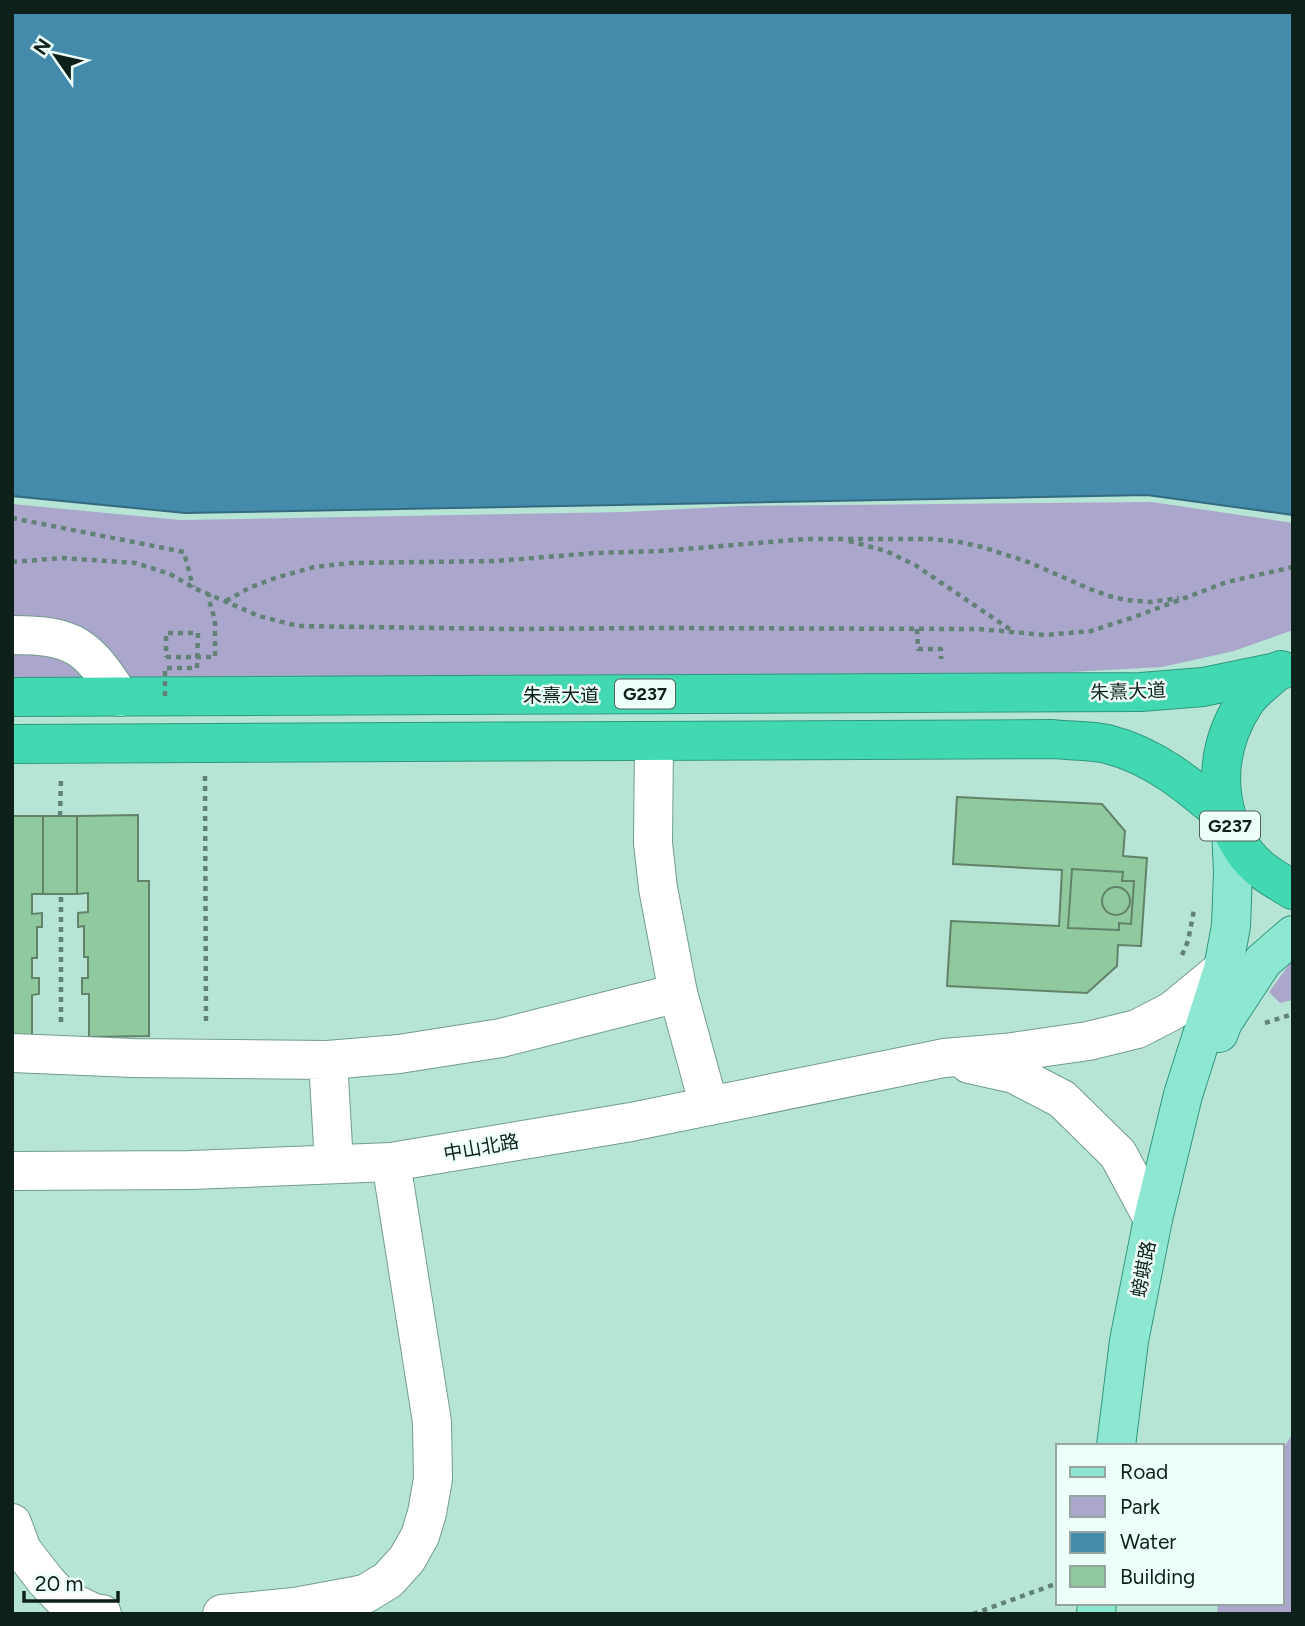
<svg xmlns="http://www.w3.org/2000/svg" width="1305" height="1626" font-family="Figtree,'Noto Sans SC',sans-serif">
	<rect width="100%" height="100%" fill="#b7e5d5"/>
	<!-- green -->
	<g fill="#aba6cc">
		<path d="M1152,502L1293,523V630L1234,651L1162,667L946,679L12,680V504L180,520L625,512L741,506Z"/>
		<path d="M1293,959V1000L1280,1003L1269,992Z"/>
		<path d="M1293,1433V1614H1217L1218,1603H1282V1451Z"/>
	</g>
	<!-- water -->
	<path fill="#438aab" stroke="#336a80" stroke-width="2" d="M12,12H1293V515L1147,495L185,513L12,496Z"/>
	<!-- building -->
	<g fill="#8fc99d" stroke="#62826a" stroke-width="2">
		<path d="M957,797L1102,804L1125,831L1123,856L1147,858L1141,946L1118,945L1117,966L1087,993L947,986L951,921L1059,926L1062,870L953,864Z"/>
		<path d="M138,815V881H149V1036L89,1037V994H82V978H88V957H84V926L78,927V913L88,912V893L77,894V816Z"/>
		<path d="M12,816H43V894H32V914L42,913V927H37V958H32V978H39V994L32,995V1037L12,1038Z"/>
		<rect x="43" y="816" width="34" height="78"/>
		<path d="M1072,869L1123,872L1122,881H1134L1131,924L1119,923V930L1068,928Z"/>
		<circle cx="1116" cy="901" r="14"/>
	</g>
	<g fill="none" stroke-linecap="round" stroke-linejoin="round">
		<defs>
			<g id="minor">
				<path d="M12,635C75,635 87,646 120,697"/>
				<path d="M654,741L653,843L658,888L678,993"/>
				<path d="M12,1053L133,1058L328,1060L334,1164"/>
				<path d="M328,1060L399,1054L501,1038L678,993L709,1106"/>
				<path d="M969,1064L1014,1074L1062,1099L1118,1154L1153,1219"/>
				<path d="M12,1171L191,1170L391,1162L631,1122L944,1058L1005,1053L1088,1041L1137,1029L1172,1011L1223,969"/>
				<path d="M12,1523L22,1550L46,1581L61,1597L94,1613L102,1614"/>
				<path d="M222,1614L295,1607L365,1594L388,1580L407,1559L420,1536L427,1513L433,1479L432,1422L391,1162"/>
			</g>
			<g id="major">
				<path d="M1219,1033L1223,1022L1263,961L1293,935"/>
				<path d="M1116,1446L1129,1341L1153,1219L1183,1095L1223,969L1231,926L1233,872L1231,829"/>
				<path d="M1096,1614L1097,1603"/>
			</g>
			<g id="highway">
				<path d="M1281,670L1276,672C1266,681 1252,691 1245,702C1214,749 1212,807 1246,854C1258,870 1276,880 1293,890"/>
				<path d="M12,697L1141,692L1203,687L1276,672"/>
				<path d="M12,744L1053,739C1070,741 1090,740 1107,744C1155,756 1190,786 1226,817"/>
			</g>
		</defs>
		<!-- minor casing -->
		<use href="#minor" stroke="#729d8e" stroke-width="40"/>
		<!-- major casing -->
		<use href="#major" stroke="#30987d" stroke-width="40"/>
		<!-- highway casing -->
		<use href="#highway" stroke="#30987d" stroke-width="40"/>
		<!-- path -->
		<g stroke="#628277" stroke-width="4.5" stroke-dasharray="5 5" stroke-linecap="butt">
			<path d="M12,518L184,552L193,587"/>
			<path d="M849,541L886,551L915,565L1014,632"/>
			<path d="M12,562L62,558L136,563L170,574L194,588L259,616L298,626L511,629L656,628L979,629L1045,635L1091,631L1137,616L1227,582L1293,567"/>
			<path d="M226,601L249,588L275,578L314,567L350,563L496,561L595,553L662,551L805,539H932L959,542L982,547L1028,562L1090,589L1109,596L1126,600L1151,602L1179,598"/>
			<path d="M917,629L918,649H941V659"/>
			<path d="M166,657H215V620L209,600V594"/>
			<path d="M205,776L206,1026"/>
			<path d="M60,816L61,778"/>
			<path d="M1182,955L1188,941L1194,910"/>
			<path d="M61,1022V894"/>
			<path d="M1265,1023L1293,1014"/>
			<path d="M973,1614L1058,1583"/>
		</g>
		<!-- minor -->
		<use href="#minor" stroke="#fff" stroke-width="38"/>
		<!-- major -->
		<use href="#major" stroke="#8ee8d1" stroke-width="38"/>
		<!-- highway -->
		<use href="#highway" stroke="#42d9b2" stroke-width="38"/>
		<!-- path-bridge -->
		<path stroke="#628277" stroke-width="4.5" stroke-dasharray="5 5" stroke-linecap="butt" d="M165,696V668H197L198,633H166V657"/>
	</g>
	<g text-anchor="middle" stroke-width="5" stroke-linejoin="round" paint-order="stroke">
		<!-- shield labels -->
		<g fill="#edfff8" stroke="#51635d" stroke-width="2">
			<rect x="615" y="679.5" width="60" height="29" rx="5"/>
			<rect x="1200" y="811.5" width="60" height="29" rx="5"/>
		</g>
		<g font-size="18" font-weight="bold" fill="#0e201a">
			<text x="645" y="700">G237</text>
			<text x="1230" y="832">G237</text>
		</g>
		<!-- street labels -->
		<g font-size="19" fill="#0e201a" stroke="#edfff8">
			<text transform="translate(1128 691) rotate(-2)" y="7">朱熹大道</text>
			<text x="561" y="702">朱熹大道</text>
			<text transform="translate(481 1147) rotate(-10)" y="7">中山北路</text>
			<text transform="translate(1143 1269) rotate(-79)" y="7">螃蜞路</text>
		</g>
	</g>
	<!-- border -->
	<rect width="1305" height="1626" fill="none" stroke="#0e201a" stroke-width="28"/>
	<!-- legend -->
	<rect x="1056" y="1444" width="228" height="161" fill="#edfff8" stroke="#94a69f" stroke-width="2"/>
	<rect x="1070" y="1467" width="35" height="10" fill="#8ee8d1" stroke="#94a69f" stroke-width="2"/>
	<text x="1120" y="1479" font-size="21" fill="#0e201a">Road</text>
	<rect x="1070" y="1496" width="35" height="21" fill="#aba6cc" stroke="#94a69f" stroke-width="2"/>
	<text x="1120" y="1514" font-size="21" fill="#0e201a">Park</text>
	<rect x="1070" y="1532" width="35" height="21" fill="#438aab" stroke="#94a69f" stroke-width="2"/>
	<text x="1120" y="1549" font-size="21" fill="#0e201a">Water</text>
	<rect x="1070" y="1566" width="35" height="21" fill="#8fc99d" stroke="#94a69f" stroke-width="2"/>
	<text x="1120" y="1584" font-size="21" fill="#0e201a">Building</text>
	<!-- north arrow -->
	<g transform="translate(56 56) rotate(304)" stroke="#edfff8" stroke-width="5" paint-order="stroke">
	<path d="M0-5L12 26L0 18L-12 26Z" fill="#0e201a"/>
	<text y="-10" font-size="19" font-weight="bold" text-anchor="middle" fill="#0e201a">N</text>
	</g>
	<!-- scale -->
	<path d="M24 1591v10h94v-10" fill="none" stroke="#0e201a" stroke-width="3.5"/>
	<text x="35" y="1591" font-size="21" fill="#0e201a" stroke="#edfff8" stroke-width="5" paint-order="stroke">20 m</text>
</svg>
